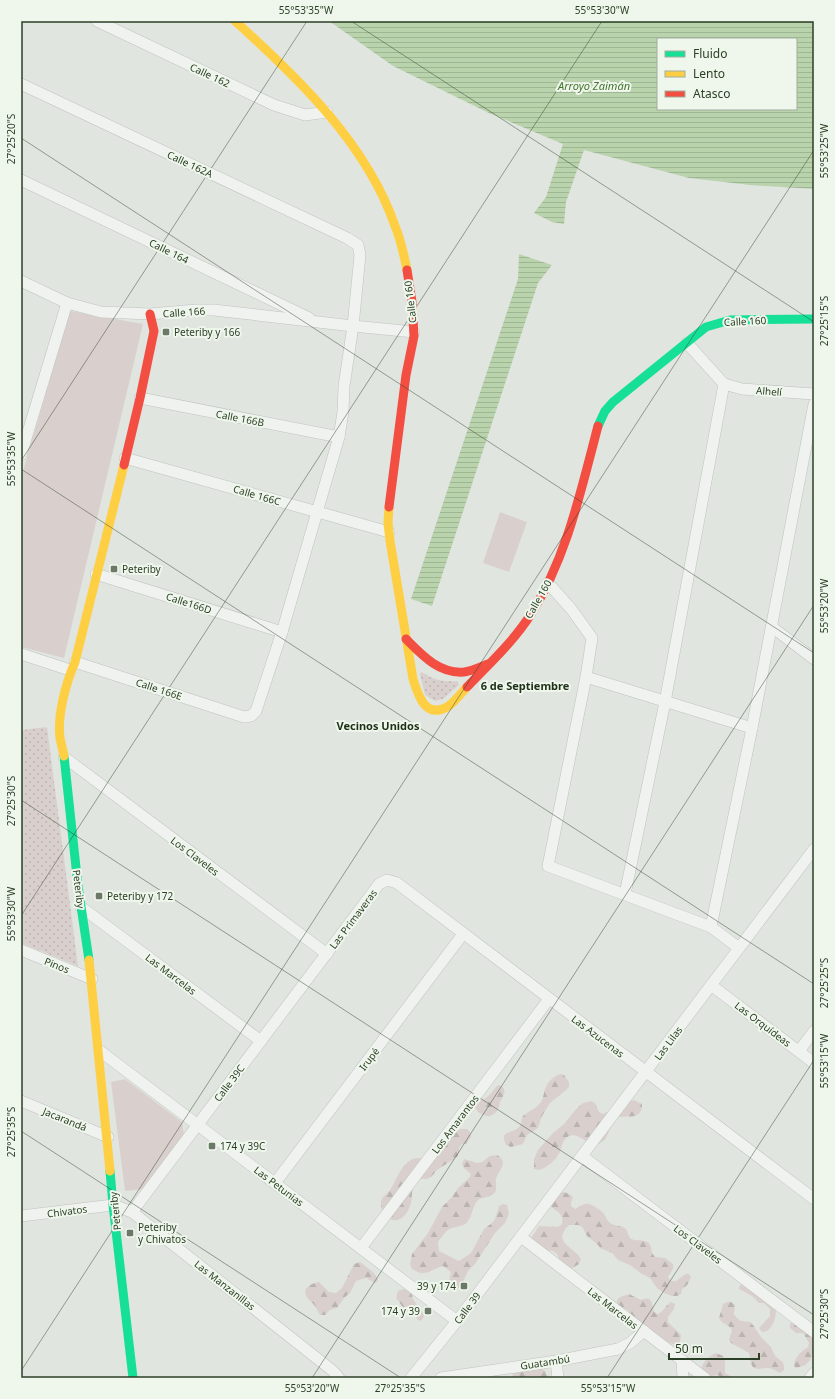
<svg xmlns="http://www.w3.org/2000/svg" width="835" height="1399" font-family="'Noto Sans',sans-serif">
	<defs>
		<pattern id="grass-dots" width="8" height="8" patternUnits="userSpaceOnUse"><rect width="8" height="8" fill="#d9d0ce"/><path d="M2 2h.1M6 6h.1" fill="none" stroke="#bab4b1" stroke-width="1.8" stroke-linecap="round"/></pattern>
		<pattern id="forest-firs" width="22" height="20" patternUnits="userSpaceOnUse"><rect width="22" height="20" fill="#d9d0ce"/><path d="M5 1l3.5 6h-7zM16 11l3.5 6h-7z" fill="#bab4b1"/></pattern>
		<pattern id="water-rules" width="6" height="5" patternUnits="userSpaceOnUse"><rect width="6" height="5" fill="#b9d3ac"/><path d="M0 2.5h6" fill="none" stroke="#9fb694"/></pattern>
	</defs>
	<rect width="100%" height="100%" fill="#e1e5e0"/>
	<!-- grass -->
	<g fill="url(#grass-dots)">
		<path d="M421,672C436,680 440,682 457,681L459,685L443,699L435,701L425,695L420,674Z"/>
		<path d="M47,727L78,966L21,943V730Z"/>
	</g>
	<!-- forest -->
	<g fill="url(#forest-firs)">
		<path d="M560,1074L564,1075L569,1082V1087L565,1091L550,1103L542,1116L538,1128L527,1135L523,1144L511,1147L506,1145C499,1130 511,1134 518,1128C522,1125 521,1119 523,1116C530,1110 536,1109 541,1102C543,1099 543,1096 544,1093C546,1083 551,1078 560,1074Z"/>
		<path d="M499,1085C509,1089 503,1095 500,1103C499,1105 499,1107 498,1109C493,1120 479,1117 475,1107C479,1099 485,1100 490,1094C494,1091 494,1087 499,1085Z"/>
		<path d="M634,1100L642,1104C642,1122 626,1114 615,1118L605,1140C601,1142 597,1145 593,1144C585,1143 578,1132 569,1136C563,1139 562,1146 560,1152C555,1161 548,1167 539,1170L534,1169V1159L538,1150L553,1133L564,1124L576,1109L583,1103L591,1101L595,1103L599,1112L603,1114L607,1112L615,1106Z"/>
		<path d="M461,1129H467L470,1132L471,1137L466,1144H462L459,1148V1153L457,1157L437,1170L431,1177L427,1179H418C416,1181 413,1184 412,1187C412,1189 413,1191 412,1193C412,1201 410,1210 404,1216C394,1227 380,1215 381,1202C382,1196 387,1194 390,1190C396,1181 401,1165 411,1160C416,1157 423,1159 429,1159L454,1131Z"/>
		<path d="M497,1155C510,1163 498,1170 496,1179C495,1185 499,1191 492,1195C488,1198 482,1197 478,1200C472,1206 473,1216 467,1222C462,1228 453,1226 448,1230C444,1233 441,1238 438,1242L439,1251L459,1261L471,1253L484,1229L492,1223L495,1219L499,1206L503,1204L507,1205L509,1214L505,1223L495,1233L475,1264L468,1271L464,1280L459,1288L455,1290H451L448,1286L451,1272L443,1266C429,1270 426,1278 412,1269L410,1264L412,1254L428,1233L442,1207L452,1197L458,1188L469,1178L471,1174L464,1168L462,1164L464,1159L477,1163L482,1162L490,1156Z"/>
		<path d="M564,1192L569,1194L573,1197L571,1202V1206L575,1209C580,1207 583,1203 589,1204C594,1206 601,1210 604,1214C607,1218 607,1222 612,1224C616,1226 623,1226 626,1229C628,1232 628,1235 630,1238C637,1244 651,1234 652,1253L655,1257L665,1258L673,1264V1269L668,1277L671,1281H676L684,1275L688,1273L691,1277C689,1283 687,1286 682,1289L681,1294L677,1296H672L664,1293L657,1288L650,1278L642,1274L630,1265L618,1260L612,1253L600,1248L598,1245L587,1236L583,1228L579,1225H569C551,1243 574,1246 581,1259L579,1264L571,1269L561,1262L557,1254L553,1251L538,1249L529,1241L539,1226L558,1227L562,1224C564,1213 557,1212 550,1206L555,1194Z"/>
		<path d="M360,1262L373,1272L376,1276L378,1280L377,1282L375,1283L366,1278L356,1281L350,1293L345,1297L337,1308L330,1310L325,1315H320C318,1312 317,1309 315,1306C312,1302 308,1300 306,1296C302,1287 313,1283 319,1282L329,1292L336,1293L342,1288L354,1264Z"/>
		<path d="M742,1283L776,1310C776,1317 773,1327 767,1331L762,1332L759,1328L770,1316V1309L764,1303H759L752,1296L739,1289V1287Z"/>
		<path d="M406,1288C415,1295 410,1294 415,1302C418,1308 430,1315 420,1321L418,1320L412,1312L405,1310L396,1298L398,1291Z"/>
		<path d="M629,1294L641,1300C653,1295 652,1304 654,1312L658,1314C664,1311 666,1305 671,1302L675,1304L674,1309L668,1317V1322L681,1335L680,1342L678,1345L665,1342L649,1330L643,1322L630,1318L628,1310L619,1308L617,1305V1300L620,1297Z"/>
		<path d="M727,1302H731L735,1305L734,1314L737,1318L741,1321L750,1322L753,1325L761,1337L771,1347L775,1356L783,1362L784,1366V1370L780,1373C776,1371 772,1368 768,1368C762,1368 753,1372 751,1363C750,1360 750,1357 749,1353L731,1343L729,1340L732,1330C728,1323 722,1325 719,1318L723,1304Z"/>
		<path d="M793,1321L814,1335C814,1350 815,1365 796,1368L794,1366C794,1358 801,1351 808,1347L809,1343L803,1333H796L790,1328V1324Z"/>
		<path d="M716,1353L723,1356L725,1361V1373L734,1378H724L717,1375L707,1377L700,1372C702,1363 708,1356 716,1353Z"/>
		<path d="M542,1368L545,1371L548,1378H512L514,1369Z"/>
	</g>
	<!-- green -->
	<g fill="#d9d0ce">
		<path d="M70,311L143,324L64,658L21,647V478Z"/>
		<path d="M500,512L527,522L509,572L483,563Z"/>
		<path d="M125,1079L182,1122L184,1135L144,1189L125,1191L111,1082Z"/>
	</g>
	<!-- water -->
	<g fill="url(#water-rules)" fill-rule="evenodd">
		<path d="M329,21H814V189L750,185L689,178L584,150L566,202L564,224L552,222L534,213L546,197L563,144L489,113L393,66ZM658,39H796V109H658Z"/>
		<path d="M519,254L552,265L538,283L432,606L411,599L518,279Z"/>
	</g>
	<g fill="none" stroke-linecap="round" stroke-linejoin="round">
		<defs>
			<g id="street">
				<path d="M97,21L274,105L305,115L327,112"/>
				<path d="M21,84L347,238L358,245L360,255L353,326L344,386L343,412L339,437L282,632L256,711L251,716L244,717L75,662"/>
				<path d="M21,180L309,318"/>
				<path d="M21,281L67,303L101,312L150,314L196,310H214L353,326L414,332"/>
				<path d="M724,384L742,389L814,394"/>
				<path d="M140,398L339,437"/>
				<path d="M21,455L67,303"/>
				<path d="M125,458L389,532"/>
				<path d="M96,574L282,632"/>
				<path d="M548,583L572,610L592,638L586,677L548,866L711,927"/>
				<path d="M772,627L814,659"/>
				<path d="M21,654L70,670"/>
				<path d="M586,677L752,728"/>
				<path d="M64,757L327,954"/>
				<path d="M625,894L665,702L724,384L687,343"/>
				<path d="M81,907L261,1041"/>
				<path d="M739,948L711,927L752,728L814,404"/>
				<path d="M21,950L92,979"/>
				<path d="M711,985L814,1063"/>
				<path d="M100,1051L457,1321"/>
				<path d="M799,1051L814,1031"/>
				<path d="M21,1101L108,1137"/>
				<path d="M582,1156L814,1332"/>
				<path d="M275,1183L463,934"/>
				<path d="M132,1212L379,884L387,880L397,883L814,1199"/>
				<path d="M21,1216L113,1205L132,1212L333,1371L339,1378"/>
				<path d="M521,1237L705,1378"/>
				<path d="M361,1248L549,999"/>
				<path d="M556,1361L558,1378"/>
				<path d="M682,1361L683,1378"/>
				<path d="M411,1378L457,1321L814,849"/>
				<path d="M441,1378L556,1361L618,1349L630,1343L644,1331"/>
				<path d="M810,1378L814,1373"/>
			</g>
		</defs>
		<!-- street casing -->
		<use href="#street" stroke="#bfc3be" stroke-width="12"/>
		<!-- street -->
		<use href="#street" stroke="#eff2ef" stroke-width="11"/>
		<!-- fast -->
		<g stroke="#16e098" stroke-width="9">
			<path d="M598,426L605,411L613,402L706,327L730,320L814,319"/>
			<path d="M64,756L78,886L89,960"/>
			<path d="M110,1171L113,1205L133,1378"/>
		</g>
		<!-- slow -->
		<g stroke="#ffcf43" stroke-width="9">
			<path d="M235,21C298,78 367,144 395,226C401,240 404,255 407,270"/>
			<path d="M389,507L388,523L390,541L413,679C418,695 425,719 447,707C454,703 461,693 467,687"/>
			<path d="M64,756C63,750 61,744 60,738C57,715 66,683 75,662L124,465"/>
			<path d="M89,960L110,1171"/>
		</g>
		<!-- jam -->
		<g stroke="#f24e42" stroke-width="9">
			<path d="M124,465L140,398L154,331L150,314"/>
			<path d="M389,507L406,375L414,336L412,302L407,270"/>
			<path d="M406,639C422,655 439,674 464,672C472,671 480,667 488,664"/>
			<path d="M467,687C489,664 514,641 531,614C567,557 581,490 598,426"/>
		</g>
	</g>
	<!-- ticks -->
	<path fill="none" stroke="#2b3f26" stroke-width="1" stroke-opacity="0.45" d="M351,21L814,322M21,138L814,653M21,461L307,21M21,469L814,984M21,800L814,1315M21,916L602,21M21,1131L401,1378M21,1371L814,150M312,1378L814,605M607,1378L814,1060"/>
	<!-- markers -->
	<g fill="#6b7967" stroke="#eff6ec" stroke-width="1.5">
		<rect x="162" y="328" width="8" height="8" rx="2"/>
		<rect x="110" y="565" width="8" height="8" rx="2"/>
		<rect x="95" y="892" width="8" height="8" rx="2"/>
		<rect x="208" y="1142" width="8" height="8" rx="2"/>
		<rect x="126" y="1229" width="8" height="8" rx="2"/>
		<rect x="460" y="1282" width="8" height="8" rx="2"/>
		<rect x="424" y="1307" width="8" height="8" rx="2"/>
	</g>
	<g text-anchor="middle" stroke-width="4" stroke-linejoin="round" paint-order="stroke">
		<!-- street labels -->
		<g font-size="10" fill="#2b3f26" stroke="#eff6ec">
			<text transform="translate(210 75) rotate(25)" y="4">Calle 162</text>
			<text transform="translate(190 164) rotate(25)" y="4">Calle 162A</text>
			<text transform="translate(169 251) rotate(26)" y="4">Calle 164</text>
			<text transform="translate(410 302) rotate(-97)" y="4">Calle 160</text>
			<text transform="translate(184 312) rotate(-4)" y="4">Calle 166</text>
			<text transform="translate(745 321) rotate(-3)" y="4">Calle 160</text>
			<text transform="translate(769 391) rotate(4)" y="4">Alhelí</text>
			<text transform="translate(240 418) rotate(11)" y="4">Calle 166B</text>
			<text transform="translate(257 495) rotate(16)" y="4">Calle 166C</text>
			<text transform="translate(538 599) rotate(-60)" y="4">Calle 160</text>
			<text transform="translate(189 603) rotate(18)" y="4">Calle166D</text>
			<text transform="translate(159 689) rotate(18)" y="4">Calle 166E</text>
			<text transform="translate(195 856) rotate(37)" y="4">Los Claveles</text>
			<text transform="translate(79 889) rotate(83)" y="4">Peteriby</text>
			<text transform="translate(353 919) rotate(-53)" y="4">Las Primaveras</text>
			<text transform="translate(57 965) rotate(22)" y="4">Pinos</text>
			<text transform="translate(171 974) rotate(37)" y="4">Las Marcelas</text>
			<text transform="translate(763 1024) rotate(37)" y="4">Las Orquídeas</text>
			<text transform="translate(598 1036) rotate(37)" y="4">Las Azucenas</text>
			<text transform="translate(668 1043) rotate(-53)" y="4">Las Lilas</text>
			<text transform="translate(369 1059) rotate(-53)" y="4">Irupé</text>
			<text transform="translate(229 1083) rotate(-53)" y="4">Calle 39C</text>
			<text transform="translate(65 1119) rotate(22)" y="4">Jacarandá</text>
			<text transform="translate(455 1124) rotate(-53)" y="4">Los Amarantos</text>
			<text transform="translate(279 1186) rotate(37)" y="4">Las Petunias</text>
			<text transform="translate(67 1211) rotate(-7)" y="4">Chivatos</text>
			<text transform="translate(115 1211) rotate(-96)" y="4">Peteriby</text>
			<text transform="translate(698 1244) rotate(37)" y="4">Los Claveles</text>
			<text transform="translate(225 1285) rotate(38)" y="4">Las Manzanillas</text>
			<text transform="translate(467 1308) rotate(-53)" y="4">Calle 39</text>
			<text transform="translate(613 1308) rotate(38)" y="4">Las Marcelas</text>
			<text transform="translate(545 1362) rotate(-9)" y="4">Guatambú</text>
		</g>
		<!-- poi labels -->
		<g font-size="10" fill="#2b3f26" stroke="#eff6ec" text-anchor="start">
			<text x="174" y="336">Peteriby y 166</text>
			<text x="122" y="573">Peteriby</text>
			<text x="107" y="900">Peteriby y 172</text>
			<text x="220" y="1150">174 y 39C</text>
			<text x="138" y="1231">Peteriby<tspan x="138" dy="12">y Chivatos</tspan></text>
			<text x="456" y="1290" text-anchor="end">39 y 174</text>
			<text x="420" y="1315" text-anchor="end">174 y 39</text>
		</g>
		<!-- water labels -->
		<g font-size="11" font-style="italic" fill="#43762d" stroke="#eff6ec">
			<text x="594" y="90">Arroyo Zaimán</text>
		</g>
		<!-- neighbourhood labels -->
		<g font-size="11" font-weight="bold" fill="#1d3018" stroke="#eff6ec">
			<text x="525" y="690">6 de Septiembre</text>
			<text x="378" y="730">Vecinos Unidos</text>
		</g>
	</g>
	<!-- border -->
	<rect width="835" height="1399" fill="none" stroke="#eff6ec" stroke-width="44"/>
	<!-- legend -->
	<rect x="657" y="38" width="140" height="72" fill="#eff6ec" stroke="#a1ad9d"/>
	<rect x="665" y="51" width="20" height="6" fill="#16e098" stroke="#a1ad9d"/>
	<text x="693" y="58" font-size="12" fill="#2b3f26">Fluido</text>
	<rect x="665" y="71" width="20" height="6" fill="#ffcf43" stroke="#a1ad9d"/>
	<text x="693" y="78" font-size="12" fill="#2b3f26">Lento</text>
	<rect x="665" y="91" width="20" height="6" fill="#f24e42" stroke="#a1ad9d"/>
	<text x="693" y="98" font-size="12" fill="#2b3f26">Atasco</text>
	<!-- scale -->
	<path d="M669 1353v6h90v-6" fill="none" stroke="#2b3f26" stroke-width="2"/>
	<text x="675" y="1353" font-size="12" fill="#2b3f26" stroke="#eff6ec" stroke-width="3" paint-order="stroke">50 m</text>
	<rect x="22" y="22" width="791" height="1355" fill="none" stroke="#2b3f26" stroke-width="1.5"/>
	<g font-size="10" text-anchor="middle" fill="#2b3f26">
		<text x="306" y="14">55°53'35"W</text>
		<text x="602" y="14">55°53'30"W</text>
		<text transform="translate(11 139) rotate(-90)" y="4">27°25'20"S</text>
		<text transform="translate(824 151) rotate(-90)" y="4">55°53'25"W</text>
		<text transform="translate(824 321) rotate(-90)" y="4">27°25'15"S</text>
		<text transform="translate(11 459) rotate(-90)" y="4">55°53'35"W</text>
		<text transform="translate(824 606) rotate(-90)" y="4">55°53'20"W</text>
		<text transform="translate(11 801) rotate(-90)" y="4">27°25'30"S</text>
		<text transform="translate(11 914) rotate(-90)" y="4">55°53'30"W</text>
		<text transform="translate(824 983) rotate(-90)" y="4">27°25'25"S</text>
		<text transform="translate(824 1061) rotate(-90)" y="4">55°53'15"W</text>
		<text transform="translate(11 1132) rotate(-90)" y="4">27°25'35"S</text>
		<text transform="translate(824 1314) rotate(-90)" y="4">27°25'30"S</text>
		<text x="312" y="1392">55°53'20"W</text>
		<text x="400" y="1392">27°25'35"S</text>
		<text x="608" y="1392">55°53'15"W</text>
	</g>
</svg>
